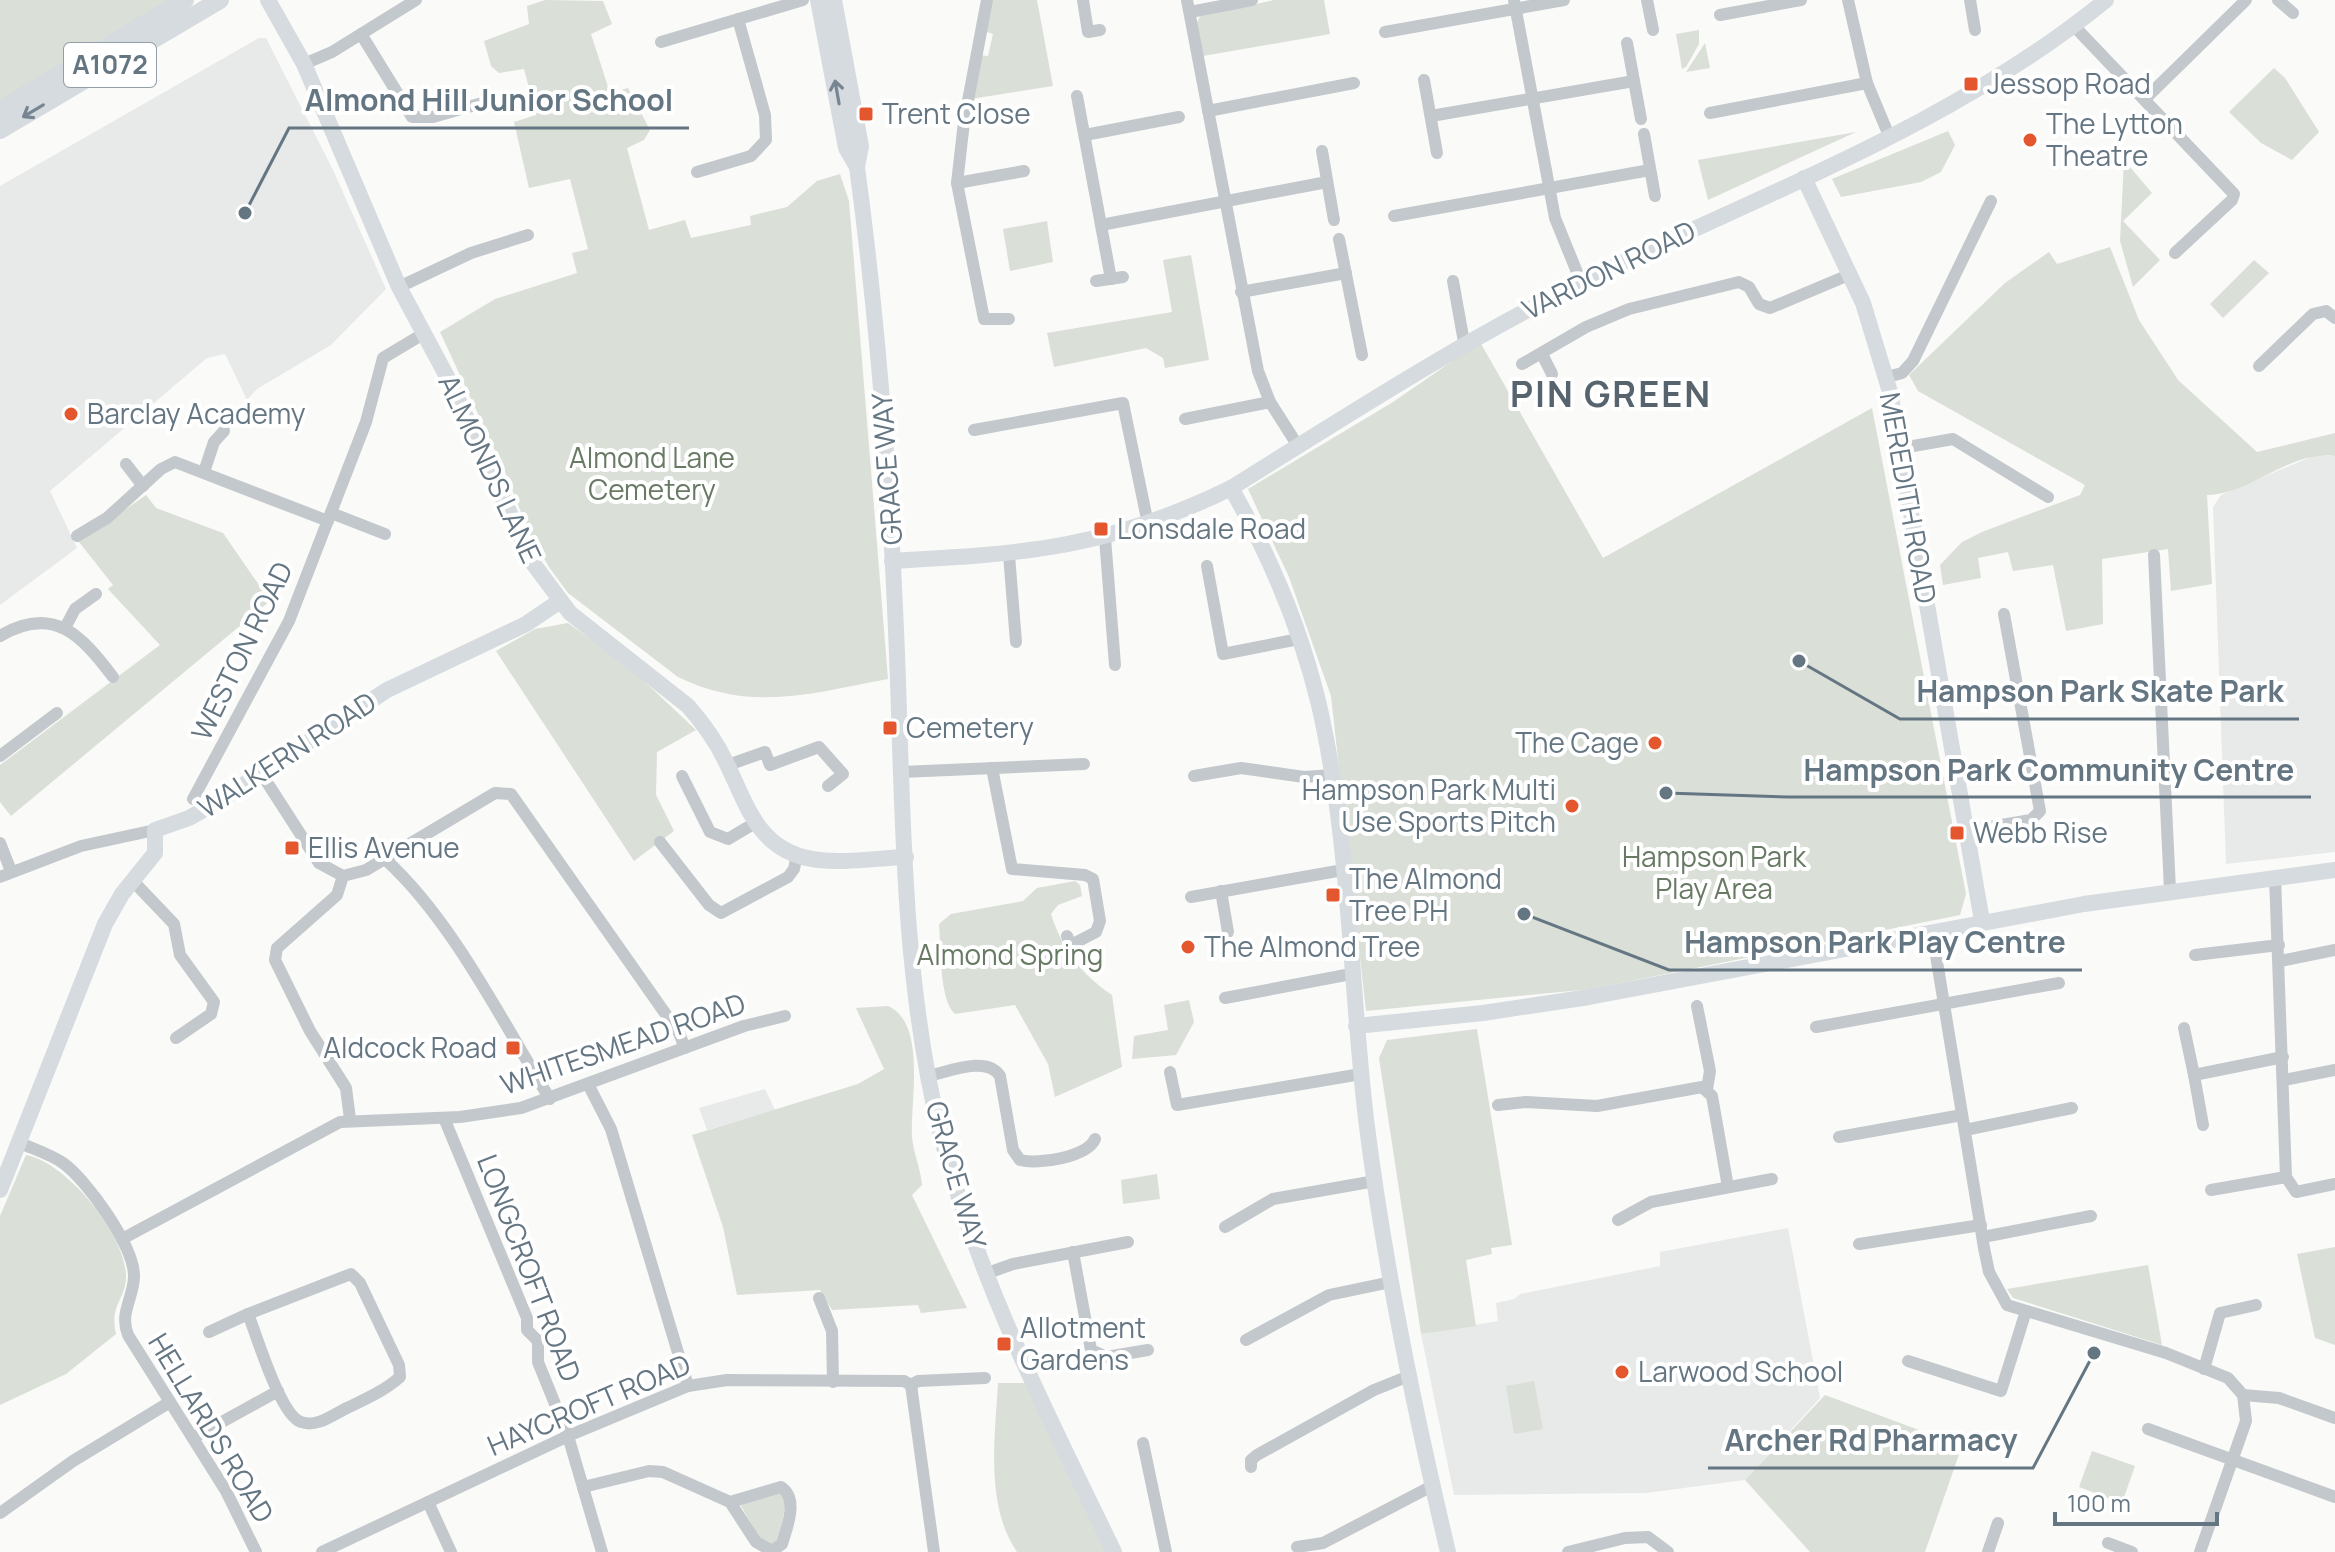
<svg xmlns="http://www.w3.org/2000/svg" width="2335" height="1552" font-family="Manrope,sans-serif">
	<rect width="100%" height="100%" fill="#fafaf8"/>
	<!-- built -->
	<g fill="#e8e9e9">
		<path d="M259,38H266L333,170L386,289L331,345L257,389L247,400L225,354L207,358L50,491L77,548L0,605V186Z"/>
		<path d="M2313,456H2335V852L2226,864L2213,507L2221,495Z"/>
		<path d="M765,1089L775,1110L707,1130L699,1108Z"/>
		<path d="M1788,1228L1820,1398L1745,1480L1646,1493L1454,1495L1421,1334L1498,1321L1496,1303L1514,1299L1520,1294L1660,1266V1252Z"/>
	</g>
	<!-- green -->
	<g fill="#dadfd7">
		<path d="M0,0H176L0,105Z"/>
		<path d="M545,0L603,1L612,24L591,34L610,93L628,88L650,130L644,140L627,148L649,230L685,220L691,238L751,225L750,216L787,207L817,181L840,174L849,201L888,679C813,693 751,713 678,677L568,593L549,567L531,537L505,472L440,332L495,299L577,273L572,253L588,249L570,179L529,188L514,122L536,115L524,69L499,73L491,66L484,41L529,24L527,6Z"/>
		<path d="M989,0H1037L1053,86L971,99L979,55L988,56L993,34L984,31Z"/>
		<path d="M1274,0H1324L1330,34L1203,56L1197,23L1200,16Z"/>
		<path d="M1699,30V44L1686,67L1682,69L1676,34Z"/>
		<path d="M1705,43L1710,68L1686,72Z"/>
		<path d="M2274,68L2285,78L2319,132L2292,160L2261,143L2229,112Z"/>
		<path d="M1948,131L1955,145L1941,172L1921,182L1841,197L1832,179Z"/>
		<path d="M1856,132L1708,200L1698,160Z"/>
		<path d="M2124,160L2152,193L2123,221L2160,260L2133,287L2120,241Z"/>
		<path d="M1047,221L1053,262L1010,271L1003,229Z"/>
		<path d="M2110,247L2139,320L2178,380L2257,452L2335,433V456C2287,451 2252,494 2207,495L2212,584L2171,591L2168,549L2102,559L2103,624L2066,631L2053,565L2013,571L2008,552L1978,558L1981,578L1943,585L1940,565L1962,542L1982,532L2080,495L2085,485L1918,391L1909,375L2005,283L2049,252L2057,264Z"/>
		<path d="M1191,255L1209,360L1165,368L1163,358L1146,348L1054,367L1047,333L1172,312L1163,260Z"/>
		<path d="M2254,260L2269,273L2223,318L2210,304Z"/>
		<path d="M1480,342L1603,558L1872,408L1966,894L1960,915L1591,989L1366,1011L1331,696L1289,577L1248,489L1393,402Z"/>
		<path d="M146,495L156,508L223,533L270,601L11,816L0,802V765L160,645L108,589L113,585L79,542Z"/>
		<path d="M568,623L627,665L696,730L657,752L656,795L674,831L634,861L496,651L535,629Z"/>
		<path d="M1075,881L1080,885L1082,896L1058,905L1051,914C1062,949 1082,975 1112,995L1122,1067L1055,1097L1048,1064L1015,1005L955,1014C939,1000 941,946 939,924L951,914L1023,901L1037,888Z"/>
		<path d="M1189,1000L1194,1022L1176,1055L1132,1059L1134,1036L1168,1030L1164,1005Z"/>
		<path d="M888,1006C927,1023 910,1102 912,1136C913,1153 921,1169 922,1185L912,1195L967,1308L921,1313L918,1305L832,1310L820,1290L737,1295L723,1227L692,1135L858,1084L884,1069L856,1008Z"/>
		<path d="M1477,1029L1512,1245L1491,1248L1492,1254L1466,1260L1476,1326L1421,1334L1379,1058L1387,1040Z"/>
		<path d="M26,1155C66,1162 124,1233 126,1274C127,1300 109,1303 116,1334L66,1374L0,1405V1216Z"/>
		<path d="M1157,1174L1160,1199L1123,1204L1121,1180Z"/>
		<path d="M2335,1247V1345L2315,1338L2297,1254Z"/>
		<path d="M2148,1265L2162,1345L2013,1298L2007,1289Z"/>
		<path d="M1534,1381L1543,1429L1514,1434L1506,1386Z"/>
		<path d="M998,1383H1025L1106,1552H1017C985,1505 995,1438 998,1383Z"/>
		<path d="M1825,1395L1962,1446L1925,1552H1810L1745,1480Z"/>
		<path d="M2092,1451L2135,1466L2122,1503L2079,1487Z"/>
		<path d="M780,1492L786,1501L779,1540L775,1545L762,1543L740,1504Z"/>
	</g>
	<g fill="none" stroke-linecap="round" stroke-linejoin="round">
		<!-- street -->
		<g stroke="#c3c8cc" stroke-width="12">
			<path d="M987,0L964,122L957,183L984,319H1009"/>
			<path d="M1083,0L1088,32L1100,30"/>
			<path d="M1187,0L1258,371L1270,402L1298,446"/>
			<path d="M1514,0L1555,218L1581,282"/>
			<path d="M1647,0L1653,30"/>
			<path d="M1848,0L1867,83L1890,138"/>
			<path d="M1970,0L1975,30"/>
			<path d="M2278,0L2293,13"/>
			<path d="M1190,12L1252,0"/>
			<path d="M1720,15L1801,0"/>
			<path d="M2074,26L2234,194L2232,200L2175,253"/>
			<path d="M1385,32L1564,0"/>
			<path d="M361,34L412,117H433L482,103"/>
			<path d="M661,42L803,0"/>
			<path d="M1627,43L1641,119"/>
			<path d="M304,64L332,52L416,0"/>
			<path d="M1424,80L1437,153"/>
			<path d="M1077,96L1111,279"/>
			<path d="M2145,99L2246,0"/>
			<path d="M1208,111L1354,83"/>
			<path d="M1710,113L1867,83"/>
			<path d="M1431,116L1634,81"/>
			<path d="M1644,134L1655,196"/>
			<path d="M1085,135L1179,117"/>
			<path d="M1322,151L1334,220"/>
			<path d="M697,172L751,156L766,140L765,115L738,19"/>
			<path d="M957,183L1024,171"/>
			<path d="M1394,216L1650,170"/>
			<path d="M1101,225L1327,182"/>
			<path d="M1339,239L1362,355"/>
			<path d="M1096,281L1123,277"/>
			<path d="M1453,281L1464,342"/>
			<path d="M399,287L471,253L528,235"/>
			<path d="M1241,292L1346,273"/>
			<path d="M1542,354L1552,374"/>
			<path d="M1522,364L1586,327L1629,309L1739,282L1749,287L1759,304L1770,308L1851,274"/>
			<path d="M2259,366L2313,314L2326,311L2335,318"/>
			<path d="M1887,377L1902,373L1913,361L1991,201"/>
			<path d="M1185,419L1270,402"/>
			<path d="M974,430L1123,403L1148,524"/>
			<path d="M1902,448L1953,439L2048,497"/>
			<path d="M126,464L143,486"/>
			<path d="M204,472L214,442L224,431"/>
			<path d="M331,513L385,534"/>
			<path d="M77,536L107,518L161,469L175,462L328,521"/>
			<path d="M1105,538L1115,665"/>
			<path d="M1009,555L1016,642"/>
			<path d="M2154,555L2170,890"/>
			<path d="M1207,566L1223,654L1299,639"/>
			<path d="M65,628L75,609L96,594"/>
			<path d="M0,636C54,604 82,636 113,677"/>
			<path d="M0,756L57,713"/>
			<path d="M728,765L765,752L770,765L819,747L843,774L828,786"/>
			<path d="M992,768L1012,869L1085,875L1093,879L1100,921L1096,932L1071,945L1067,936"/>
			<path d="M902,772L1084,764"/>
			<path d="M261,773L319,863L343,876L366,870L495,793L511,794L679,1033L685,1048"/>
			<path d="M682,776L710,832L728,839L755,823"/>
			<path d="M1194,776L1241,768L1304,777L1332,775"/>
			<path d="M193,799L289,621L366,422L383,358L423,334"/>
			<path d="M1966,831L2031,820L2040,811L2004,614"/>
			<path d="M660,842L709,905L721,913L788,877L794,869L797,855"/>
			<path d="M0,843L11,871"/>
			<path d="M385,859C453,921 501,1020 550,1099"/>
			<path d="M343,876L337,895L277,948L275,960L310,1031L346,1088L350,1119"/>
			<path d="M0,877L81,846L155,830"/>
			<path d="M132,880L174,924L180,955L214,1002L211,1014L176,1038"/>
			<path d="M1221,891L1228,932"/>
			<path d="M1191,897L1343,870"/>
			<path d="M1932,931L1984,1248L1989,1272L2007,1305L2166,1353L2228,1378L2243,1395L2246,1421L2200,1552"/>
			<path d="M2195,955L2279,945"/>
			<path d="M2280,961L2335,950"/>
			<path d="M1225,998L1351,974"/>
			<path d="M1697,1006L1710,1071L1707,1089"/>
			<path d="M1816,1027L2059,983"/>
			<path d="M2184,1028L2194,1075"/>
			<path d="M1170,1072L1177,1105L1361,1074"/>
			<path d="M928,1076C948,1072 987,1055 1000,1076L1013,1150L1020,1160C1039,1165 1087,1157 1095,1139"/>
			<path d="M2284,1080L2335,1070"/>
			<path d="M588,1084L611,1129L688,1386"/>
			<path d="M1498,1105L1526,1102L1597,1106L1702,1087L1712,1096L1728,1187"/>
			<path d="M444,1118L527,1318V1330L538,1341V1362L568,1436L602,1552"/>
			<path d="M2203,1125L2194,1075L2283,1057"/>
			<path d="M1965,1130L2072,1108"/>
			<path d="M1839,1137L1962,1115"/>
			<path d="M18,1142C33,1149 50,1154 63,1163C87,1180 134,1246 134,1276C134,1297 119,1313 128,1335L226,1491L256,1552"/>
			<path d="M2286,1177L2296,1192L2335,1184"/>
			<path d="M2211,1190L2286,1177L2275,877"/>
			<path d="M1618,1220L1651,1202L1772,1179"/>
			<path d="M1225,1227L1273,1199L1375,1181"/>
			<path d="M1983,1237L2091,1216"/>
			<path d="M122,1239L340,1122L460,1117L521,1108L744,1026L785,1016"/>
			<path d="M1859,1244L1981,1225"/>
			<path d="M1073,1252L1091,1350L1106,1357L1148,1350"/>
			<path d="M351,1274L360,1283L399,1365L400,1377C384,1391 366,1399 347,1408C334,1414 317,1428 301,1422C280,1415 257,1336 248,1314Z"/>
			<path d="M985,1274L1013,1264L1128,1242"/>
			<path d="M819,1298L832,1331L833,1382"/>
			<path d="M209,1332L248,1314"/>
			<path d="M1246,1340L1329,1295L1391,1282"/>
			<path d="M1908,1361L2001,1391L2026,1311"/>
			<path d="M2204,1369L2220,1313L2256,1305"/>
			<path d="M911,1385L934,1552"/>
			<path d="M2243,1395L2279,1398L2335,1418"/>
			<path d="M2148,1429L2335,1497"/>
			<path d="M193,1438L278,1391"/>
			<path d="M1143,1443L1166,1552"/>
			<path d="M1251,1467V1460L1257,1455L1374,1390L1409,1376"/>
			<path d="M583,1487L649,1471L663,1472L730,1502L781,1487C799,1499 787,1527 782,1544L772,1551L756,1542L730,1502"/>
			<path d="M428,1502L451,1552"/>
			<path d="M0,1513L73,1461L170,1402"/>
			<path d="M2108,1543L2132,1552"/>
			<path d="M1297,1547L1323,1543L1432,1486"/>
			<path d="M322,1552L568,1436L688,1386L727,1380L904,1381L911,1385L918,1381L985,1378"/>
			<path d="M1568,1552L1625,1538L1648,1537L1668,1552"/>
			<path d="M1988,1552L1998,1523"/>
		</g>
		<!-- secondary -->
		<g stroke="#d6dbdf" stroke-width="16">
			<path d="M268,0L304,64L399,287L452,386L532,562L570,613L688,706C703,723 716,741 726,762C747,805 758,850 812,859C842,864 876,858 906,857"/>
			<path d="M818,0L846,148L857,167C880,337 892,509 898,681C903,832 904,988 941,1136C979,1283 1049,1417 1114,1552"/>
			<path d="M834,0L861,146L857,167"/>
			<path d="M1804,178L1863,303L1890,392L1982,921"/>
			<path d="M1231,488C1269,554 1301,630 1319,705C1350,840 1350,982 1366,1119C1384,1265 1414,1409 1448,1552"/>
			<path d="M892,561C1025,554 1109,548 1231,488C1348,415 1462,341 1586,280C1763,193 1952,126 2106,0"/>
			<path d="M1356,1026L1483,1013L1589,997L2084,904L2335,870"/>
			<path d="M0,1190L105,924L122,894L155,853V830L189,818L216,803L387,690L526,624L560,601"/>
		</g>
		<!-- primary -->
		<g stroke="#d6dbdf" stroke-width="18">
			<path d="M0,110L185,0"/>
			<path d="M0,130L220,0"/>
		</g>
	</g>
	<!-- one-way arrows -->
	<defs><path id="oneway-shaft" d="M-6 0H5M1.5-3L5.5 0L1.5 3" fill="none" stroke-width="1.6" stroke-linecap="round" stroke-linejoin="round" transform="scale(2)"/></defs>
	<g stroke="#768591">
		<use href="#oneway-shaft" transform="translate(837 92) rotate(-100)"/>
		<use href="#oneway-shaft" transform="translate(33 111) rotate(149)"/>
	</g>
	<!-- markers -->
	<g fill="#e4572e" stroke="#fff" stroke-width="3">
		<rect x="1963" y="76" width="16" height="16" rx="4"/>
		<rect x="858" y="106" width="16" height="16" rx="4"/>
		<circle cx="2030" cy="140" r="8"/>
		<circle cx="71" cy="414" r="8"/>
		<rect x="1093" y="521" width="16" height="16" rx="4"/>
		<rect x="882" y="720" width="16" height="16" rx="4"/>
		<circle cx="1655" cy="743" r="8"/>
		<circle cx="1572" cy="806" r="8"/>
		<rect x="1949" y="825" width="16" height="16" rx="4"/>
		<rect x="284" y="840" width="16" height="16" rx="4"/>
		<rect x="1325" y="887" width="16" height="16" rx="4"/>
		<circle cx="1188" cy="947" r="8"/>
		<rect x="505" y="1040" width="16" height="16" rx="4"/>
		<rect x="996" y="1336" width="16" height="16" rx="4"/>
		<circle cx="1622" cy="1372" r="8"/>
	</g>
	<g text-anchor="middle" stroke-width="8" stroke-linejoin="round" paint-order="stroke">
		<!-- shield labels -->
		<rect fill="#fff" stroke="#939fa8" stroke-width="2" x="64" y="43" width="92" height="44" rx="6"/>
		<g font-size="26" font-weight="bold" fill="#657683">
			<text x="110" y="74">A1072</text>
		</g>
		<!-- poi labels -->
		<g font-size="28" fill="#657683" stroke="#fff" text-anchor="start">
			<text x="1987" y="94">Jessop Road</text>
			<text x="882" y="124">Trent Close</text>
			<text x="2046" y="134">The Lytton<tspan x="2046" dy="32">Theatre</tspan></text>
			<text x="87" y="424">Barclay Academy</text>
			<text x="1117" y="539">Lonsdale Road</text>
			<text x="906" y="738">Cemetery</text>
			<text x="1639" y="753" text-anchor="end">The Cage</text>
			<text x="1556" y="800" text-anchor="end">Hampson Park Multi<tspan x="1556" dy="32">Use Sports Pitch</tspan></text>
			<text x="1973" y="843">Webb Rise</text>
			<text x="308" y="858">Ellis Avenue</text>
			<text x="1349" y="889">The Almond<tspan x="1349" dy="32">Tree PH</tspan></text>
			<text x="1204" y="957">The Almond Tree</text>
			<text x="497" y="1058" text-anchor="end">Aldcock Road</text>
			<text x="1020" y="1338">Allotment<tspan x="1020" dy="32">Gardens</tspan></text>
			<text x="1638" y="1382">Larwood School</text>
		</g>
		<!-- street labels -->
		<g font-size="28" fill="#657683" stroke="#fff">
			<text transform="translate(1609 270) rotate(-26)" y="10">VARDON ROAD</text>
			<text transform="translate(490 469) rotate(65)" y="10">ALMONDS LANE</text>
			<text transform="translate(887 469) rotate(-94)" y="10">GRACE WAY</text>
			<text transform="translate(1908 498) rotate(80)" y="10">MEREDITH ROAD</text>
			<text transform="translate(242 651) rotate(-64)" y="10">WESTON ROAD</text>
			<text transform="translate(287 755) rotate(-33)" y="10">WALKERN ROAD</text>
			<text transform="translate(623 1044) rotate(-19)" y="10">WHITESMEAD ROAD</text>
			<text transform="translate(956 1175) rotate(74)" y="10">GRACE WAY</text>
			<text transform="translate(529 1268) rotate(69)" y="10">LONGCROFT ROAD</text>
			<text transform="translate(589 1405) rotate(-23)" y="10">HAYCROFT ROAD</text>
			<text transform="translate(211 1428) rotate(59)" y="10">HELLARDS ROAD</text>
		</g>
		<!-- park labels -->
		<g font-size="28" fill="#687a64" stroke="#fff">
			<text x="652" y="468">Almond Lane<tspan x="652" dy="32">Cemetery</tspan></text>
			<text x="1714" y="867">Hampson Park<tspan x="1714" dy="32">Play Area</tspan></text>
			<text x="1010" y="965">Almond Spring</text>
		</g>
		<!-- district labels -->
		<g font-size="36" font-weight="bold" letter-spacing="2" fill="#57646e" stroke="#fff">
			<text x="1611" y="407">PIN GREEN</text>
		</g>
	</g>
	<!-- callouts -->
	<path fill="none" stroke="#657683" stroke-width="3" d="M245 213L289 128H689M1799 661L1900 719H2299M1666 793L1788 797H2311M1524 914L1669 970H2082M2094 1353L2033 1468H1708"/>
	<g fill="#657683" stroke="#fff" stroke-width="3">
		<circle cx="245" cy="213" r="8"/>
		<circle cx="1799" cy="661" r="8"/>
		<circle cx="1666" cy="793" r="8"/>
		<circle cx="1524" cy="914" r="8"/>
		<circle cx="2094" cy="1353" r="8"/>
	</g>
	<g font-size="30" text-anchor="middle" font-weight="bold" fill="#657683" stroke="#fff" stroke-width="8" stroke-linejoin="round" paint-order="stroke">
		<text x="489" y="111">Almond Hill Junior School</text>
		<text x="2100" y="702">Hampson Park Skate Park</text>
		<text x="2049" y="781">Hampson Park Community Centre</text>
		<text x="1875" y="953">Hampson Park Play Centre</text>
		<text x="1871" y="1451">Archer Rd Pharmacy</text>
	</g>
	<!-- scale -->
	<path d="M2055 1512v12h162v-12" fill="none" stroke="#657683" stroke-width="4"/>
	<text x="2067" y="1512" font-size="24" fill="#657683" stroke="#ffffff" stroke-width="6" paint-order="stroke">100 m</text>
</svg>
